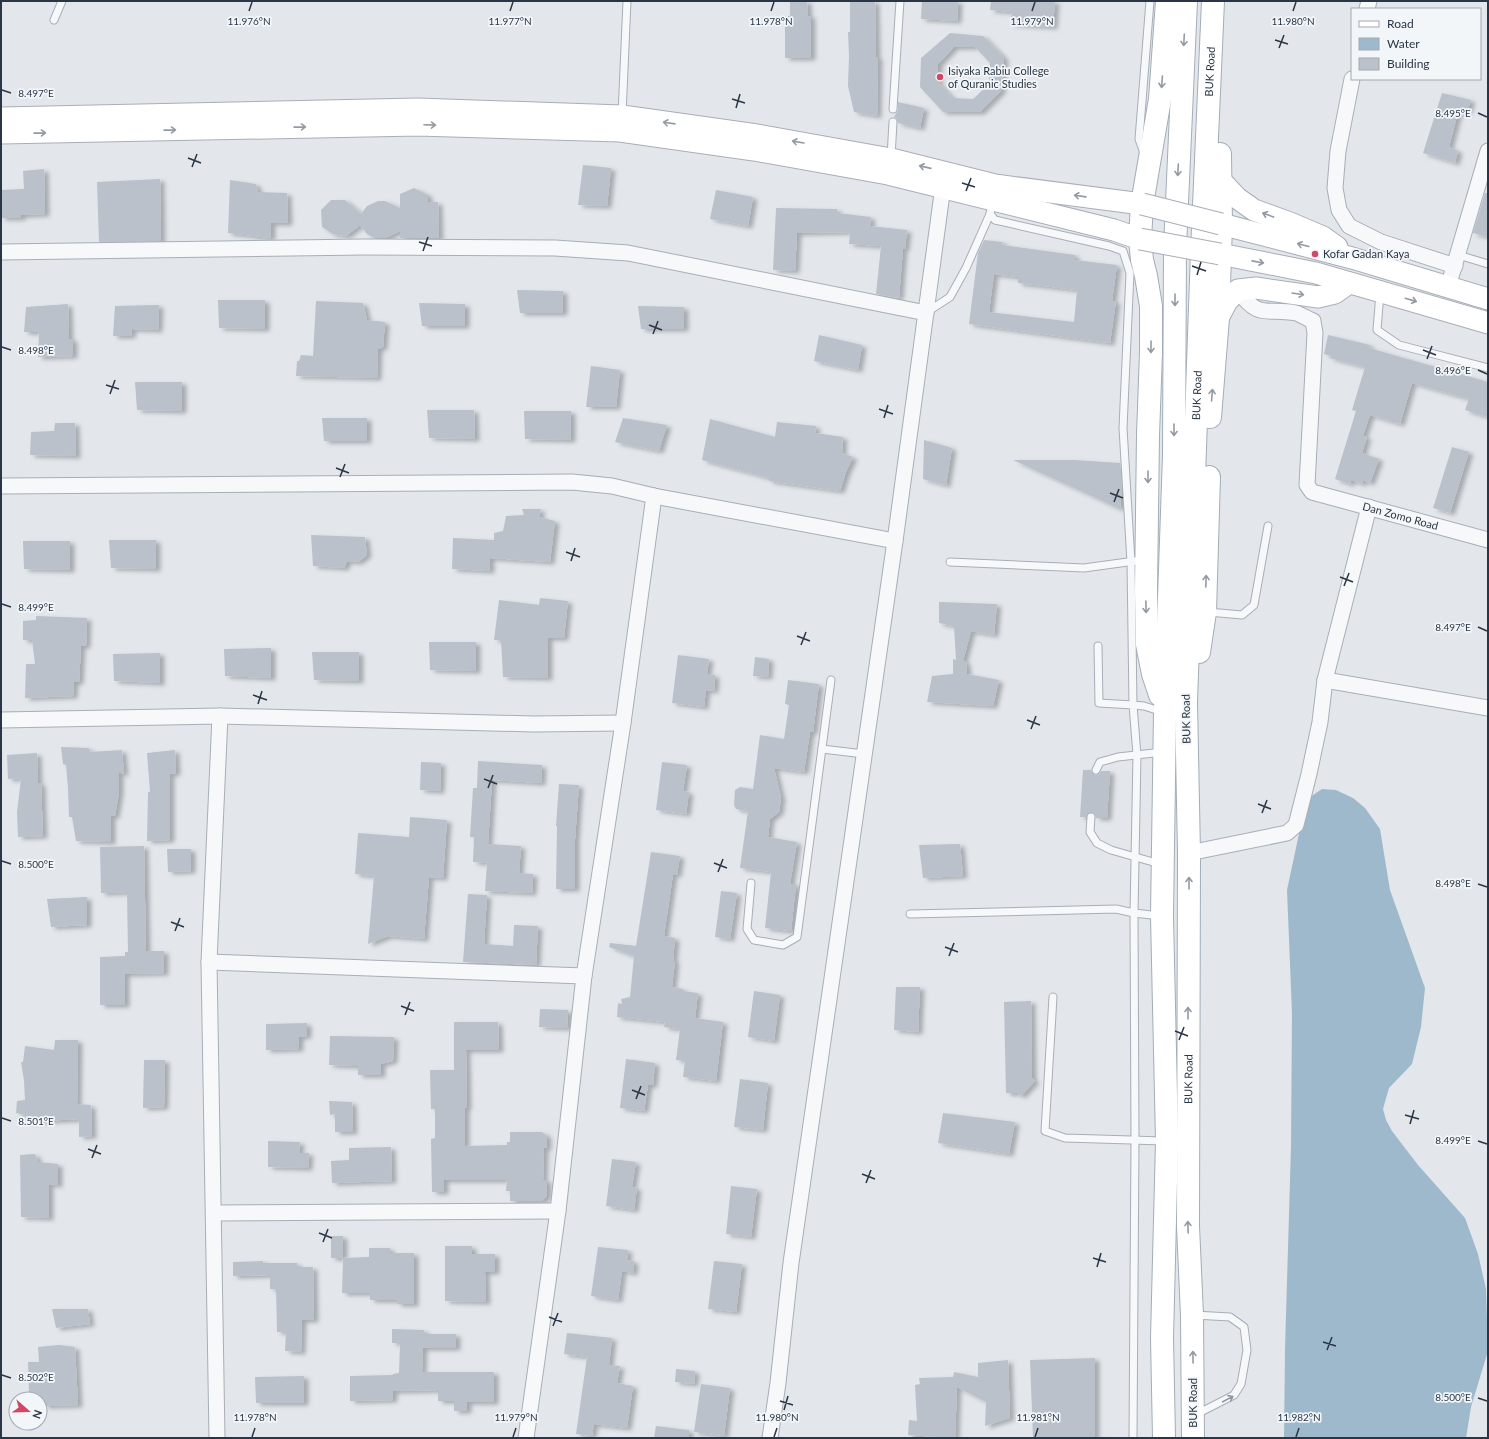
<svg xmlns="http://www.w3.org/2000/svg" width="1489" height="1439" font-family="Lato,sans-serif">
	<defs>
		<filter id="shadow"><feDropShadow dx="4.5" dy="2.5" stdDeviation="2" flood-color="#0004"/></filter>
	</defs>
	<rect width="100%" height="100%" fill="#e3e7ec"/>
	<!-- water -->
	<path fill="#9eb9cc" d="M1322,789L1336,790L1353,798L1365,808L1380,829L1390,890L1425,988L1421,1027L1412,1064L1389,1088L1383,1109L1386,1120L1392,1131L1418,1165L1465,1218L1478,1254L1486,1289L1488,1351L1471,1407L1466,1438H1284L1285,1349L1291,1146L1292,1014L1287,890L1303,815L1310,797Z"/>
	<!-- building -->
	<g fill="#bac1ca" fill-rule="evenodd" filter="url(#shadow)">
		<path d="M790,1H807L808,16H811V58H785V16H790Z"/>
		<path d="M850,1H875L876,57H878L877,116L854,112L848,86L849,56L848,32H850Z"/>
		<path d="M922,1H958L957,21L921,19Z"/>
		<path d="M991,1H1055L1053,27L1011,24L1012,12L990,10Z"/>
		<path d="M950,33L983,36L1004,58L1001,91L980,112H943L920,87L921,58ZM954,47H975L990,63L989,84L973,99L952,98L938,82V64Z"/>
		<path d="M1442,93L1471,100L1467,112H1458L1449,147L1458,151L1455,163L1423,153Z"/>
		<path d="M898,102L924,108L920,128L898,123L897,119L894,117L898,110Z"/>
		<path d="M583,165L611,168L607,206L578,205Z"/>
		<path d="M44,169L45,214L21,215V218H1V190L24,189L23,171Z"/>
		<path d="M160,179L161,241L99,242L97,182Z"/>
		<path d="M230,180L256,184L258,192L287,193L288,223H271V238L228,233Z"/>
		<path d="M414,188L428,195V202H438L439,238H400V231L385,238H374L367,234L360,225L346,236L333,234L322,227L321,210L331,200H345L361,214L367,206L378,201H385L400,208V194Z"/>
		<path d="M716,190L753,197L748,226L710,219Z"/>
		<path d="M1485,193H1488V237L1473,233Z"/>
		<path d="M776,208L837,209V213L871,217L870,226L907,230L905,249L903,248L899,298L876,294L881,246L849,244L850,232L797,233L795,271L773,270Z"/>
		<path d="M984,240L1003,242L1002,245L1075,255V260L1117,265L1112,301H1116L1110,343L969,324L978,253ZM994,274L1018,277V283L1077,290L1074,322L989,312Z"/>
		<path d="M517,290L563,291V313H520Z"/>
		<path d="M218,300H265V329L219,328Z"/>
		<path d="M316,301L363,303L367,320L385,322L383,347L378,349L377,378L296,376L297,361H299L301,355L313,356Z"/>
		<path d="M419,303L465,304V326H422Z"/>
		<path d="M68,304L69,339H73V356L38,357L39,332H24L26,307Z"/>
		<path d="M159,305L158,330L132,329L131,336H113L115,306Z"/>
		<path d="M638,306L684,307V329H641Z"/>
		<path d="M819,335L862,345L858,370L814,361Z"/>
		<path d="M1328,335L1370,345L1369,348L1488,382V417L1465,410L1469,399L1412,383L1400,424L1370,415L1363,436L1367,437L1362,453L1379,459L1370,483L1363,480L1362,484L1351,480L1350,484L1335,479L1356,411L1352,410L1365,367L1330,358L1331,356L1324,354Z"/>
		<path d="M591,366L620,370L616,407H586Z"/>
		<path d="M135,382H182V411L137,410Z"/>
		<path d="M427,410H474L475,439L429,438Z"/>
		<path d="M524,411H571V440L525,439Z"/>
		<path d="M322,418H367V441H324Z"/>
		<path d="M623,418L667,425L659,451L615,442Z"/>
		<path d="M710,419L775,437L777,422L816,426L815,433L843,437L842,453L853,457L846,472L840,491L769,481V478L702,460Z"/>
		<path d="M55,423H75L76,456L30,455L31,432L54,431Z"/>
		<path d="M924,440L952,448L946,485L923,479Z"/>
		<path d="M1452,447L1469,452L1450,513L1433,508Z"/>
		<path d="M1013,460H1074L1120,463L1122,488L1120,509Z"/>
		<path d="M522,509H541L539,517L555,521L550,562L490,558V571L452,569L453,538L494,540V533L503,531L506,516L524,515Z"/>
		<path d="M311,535L365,537L367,555L358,562L347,561L344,568L313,566Z"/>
		<path d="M109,540H156V569L111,568Z"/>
		<path d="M23,541H70V570L24,569Z"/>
		<path d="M540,598L568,601L564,638H548V678L503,677L501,640H494L499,600L539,605Z"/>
		<path d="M939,602L997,604L994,635L971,631L963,661L966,662L967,674L999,680L993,706L927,702L932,676L953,674V659L956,660L954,626L939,623Z"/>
		<path d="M36,616L87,618L86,646H81L79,682H74L73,696L25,698L26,664H35L32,640H23V621L36,620Z"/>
		<path d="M429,642H476V671L430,670Z"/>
		<path d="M271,648V678L225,676L224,649Z"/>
		<path d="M312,652H359V681L314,680Z"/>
		<path d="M160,653V683L114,681L113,654Z"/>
		<path d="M678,655L709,659L707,674L715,675L714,691L706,690L704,707L672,703Z"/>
		<path d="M755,657L769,659L768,677L753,676Z"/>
		<path d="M788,680L819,684L813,732H810L804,772L774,768L781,798L779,812L770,819L768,837L797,842L790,884H796L791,931L765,928L771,872L740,868L748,811L736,809L734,805L735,790L740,787L753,789L760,735L784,739L789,705L785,704Z"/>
		<path d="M61,747L89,748V752L122,750L124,774L119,772V792L115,816H111V842L76,841L72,817H69L68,788L66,765L63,764Z"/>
		<path d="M175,750L176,773L170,774V840L147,841L148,792H150L147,753Z"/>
		<path d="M37,753L38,783H41L43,836L18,837L17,812L21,778L8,779L7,755Z"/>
		<path d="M478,761L542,765L541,783L492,780L488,844L521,846L519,873L533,874L532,893L485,891L487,863L473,862L474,837H470L473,788H477Z"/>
		<path d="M421,762L441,763L440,791L420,790Z"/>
		<path d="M662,762L687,765L683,791L689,792L686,814L656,810Z"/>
		<path d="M1083,770H1091L1092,773L1096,775L1099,774L1101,771H1110L1107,818H1096L1095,814L1092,812L1088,813L1086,817H1080Z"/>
		<path d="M559,784L579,785L575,839V889H556L557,826H556Z"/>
		<path d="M410,817L447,820L443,878L429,877L424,939L388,936L368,944L374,876L355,874L358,833L409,837Z"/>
		<path d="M960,844L963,876L923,878L919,845Z"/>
		<path d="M144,846L146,951H164V973L125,974V1005H100V957L125,956V952H128L127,892L101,893L100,847Z"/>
		<path d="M167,849H191V871L168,872Z"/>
		<path d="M651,852L680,856L677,875L673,874L664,936L675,938L673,961H675L672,987L683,989V991L698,993L695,1018L723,1022L716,1081L683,1077L685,1061L676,1060L680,1029L664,1027L665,1022L617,1017L618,1003L622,1004L621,999L630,997L634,956L609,947L610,943L636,946Z"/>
		<path d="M721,891L737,893L730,939L715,937Z"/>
		<path d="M468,894L487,895L484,944L513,946L514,925L538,926L536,965L463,962Z"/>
		<path d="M87,897V925L51,927L47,899Z"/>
		<path d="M896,987H920L918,1032L894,1030Z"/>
		<path d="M754,991L780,995L774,1041L748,1037Z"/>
		<path d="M1031,1001L1032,1078L1035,1081L1021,1096L1017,1093H1006L1004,1002Z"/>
		<path d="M540,1009L568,1010L567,1028L539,1027Z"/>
		<path d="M454,1022H498L499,1050H466L467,1108H465V1146L507,1145V1142H510V1132H542L547,1136V1148H544L543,1180H547V1196L542,1201H510V1191H506L507,1180H444V1192H432L431,1139L435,1138V1109H431L430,1070H454Z"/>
		<path d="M307,1023V1036L299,1037V1049L266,1050V1024Z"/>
		<path d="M330,1036L394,1037L393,1061L381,1064V1075H358V1066L329,1065Z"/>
		<path d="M55,1040H78L77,1104L91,1105L92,1136L79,1137V1119L26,1122L27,1115L16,1113L17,1101L25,1100L24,1081L21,1062H23L25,1046L54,1050Z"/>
		<path d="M626,1059L655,1063L653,1085H648L644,1111L620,1108Z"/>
		<path d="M144,1060H165L164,1107L143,1108Z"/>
		<path d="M740,1079L768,1083L763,1130L734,1127Z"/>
		<path d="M329,1101L352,1102L353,1132H335V1114L330,1115Z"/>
		<path d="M943,1113L1015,1122L1009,1154L938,1143Z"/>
		<path d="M268,1141L300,1142L299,1153H309L308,1168L268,1167Z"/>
		<path d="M391,1147L392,1181L332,1183L331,1161L349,1160V1148Z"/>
		<path d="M35,1154L38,1162L58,1164V1185L49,1184V1218L21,1217L20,1155Z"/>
		<path d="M612,1159L636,1162L632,1187L637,1188L634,1210L606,1206Z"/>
		<path d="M731,1186L757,1189L751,1237L726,1234Z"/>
		<rect x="331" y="1236" width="12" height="22"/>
		<path d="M445,1246H472V1254H495V1272H485L486,1302L445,1301Z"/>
		<path d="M598,1247L628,1250L627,1260L634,1261L633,1273L622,1271L618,1300L591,1296Z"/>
		<path d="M369,1248H390V1253H414V1304H397V1300H370V1293H342L343,1258L369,1257Z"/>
		<path d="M263,1261V1263H297V1267H313L314,1320H302L301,1352L285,1351L286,1332H277L276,1289H270V1275L233,1276V1262Z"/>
		<path d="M714,1261L742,1264L736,1312L708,1309Z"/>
		<path d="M52,1309H88L90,1324L56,1328Z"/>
		<path d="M392,1329L424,1330V1334H456V1348H423L422,1372H494V1402H467V1411H454V1401H438V1390L393,1391V1400L350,1401V1376L393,1375V1374L399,1373L400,1343H392Z"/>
		<path d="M567,1333L612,1338L609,1365L620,1366L617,1383L633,1386L627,1428L594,1424L592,1436L576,1434L587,1357L564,1354Z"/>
		<path d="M59,1345L75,1347L78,1405L44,1406L43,1397L29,1395L28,1362H39L38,1347Z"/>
		<path d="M1095,1358V1438H1033L1030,1360Z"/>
		<path d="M1008,1360L1010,1418L985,1426L986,1402L957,1387L955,1438L908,1435L909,1420L917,1421L915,1385L920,1384L919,1378L953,1377L954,1372L978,1377V1363Z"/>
		<path d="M676,1369L695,1371L694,1384L675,1382Z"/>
		<path d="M304,1376V1403H256L255,1377Z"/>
		<path d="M701,1384L730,1388L724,1436L694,1432Z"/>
		<path d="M656,1426L689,1430V1438H654Z"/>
	</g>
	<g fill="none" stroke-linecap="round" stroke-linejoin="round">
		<defs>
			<g id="service">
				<path d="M54,20L62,1"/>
				<path d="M893,109L900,1"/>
				<path d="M622,115L627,1"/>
				<path d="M1144,153L1139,139L1150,1"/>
				<path d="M891,157L893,122"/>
				<path d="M992,202L990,214L995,220L1109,246L1123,251L1130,273L1123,428L1131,562L1133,705L1144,706L1163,712"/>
				<path d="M1458,255L1488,264"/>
				<path d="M1380,293L1377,330L1399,345L1488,368"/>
				<path d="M927,312L950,297L966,268L990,214"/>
				<path d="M950,562L1084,568L1135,561"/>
				<path d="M1208,612L1242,615L1254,605L1268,526"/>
				<path d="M1098,646L1099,703L1133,705L1137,755L1134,913L1135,1140L1133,1438"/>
				<path d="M822,749L864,754"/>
				<path d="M1096,770L1100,762L1118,757L1163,752"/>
				<path d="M1091,817L1090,832L1097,843L1111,850L1160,864"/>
				<path d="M751,883L747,929L754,940L783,945L797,937L831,680"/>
				<path d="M910,914L1116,909L1134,913L1160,916"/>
				<path d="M1053,997L1045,1131L1065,1138L1164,1141"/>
				<path d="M1194,1315L1230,1317L1244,1327L1247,1350L1241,1384L1234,1395L1195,1415"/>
			</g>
			<g id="minor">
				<path d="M1367,9L1369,1"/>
				<path d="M1352,79L1338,151L1335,188L1339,210L1349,226L1381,242L1455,266"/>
				<path d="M1,252L364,247L555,248L628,253L926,313"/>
				<path d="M1448,287L1488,151"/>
				<path id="s1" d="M1238,290C1259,321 1267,307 1296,313C1302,315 1308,319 1313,321L1315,333L1307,485L1312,492L1488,540"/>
				<path d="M1,486L572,482L612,486L654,496L895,541"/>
				<path d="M1325,680L1488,708"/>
				<path d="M1,720L220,716L533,724L623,723"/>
				<path d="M1189,853L1287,833L1296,825L1309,774L1320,722L1325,680L1369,507"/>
				<path d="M209,962L584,976"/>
				<path d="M214,1213L558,1211"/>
				<path d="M217,1438L209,962L220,716"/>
				<path d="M526,1438L558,1211L584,976L623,723L654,496"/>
				<path d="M770,1438L778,1383L791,1263L895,541L944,179"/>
			</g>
			<g id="secondary">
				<path d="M1,118L418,109L622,116L757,135L891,159L995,185L1142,204"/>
				<path d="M1,133L418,125L620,131L754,150L888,174L1114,230L1140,239"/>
				<path d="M1221,181L1237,198L1254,210L1290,223L1323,237L1337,247"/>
				<path d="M1221,224L1352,258L1488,299"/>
				<path d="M1220,254L1316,273L1488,323"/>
				<path d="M1218,318L1227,301L1238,290L1256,288L1318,297L1335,293L1349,283"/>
			</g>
			<g id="primary">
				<path d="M1210,417L1218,318L1221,224L1220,154"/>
				<path d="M1199,652L1205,612L1209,477"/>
				<path d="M1160,695L1153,674L1147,644L1146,591L1148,435L1151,352V306L1146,276L1142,260L1140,239L1142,204L1160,99L1167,1"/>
				<path d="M1164,1438L1162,1338L1167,1141L1162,916L1165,712L1174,455L1175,247L1186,1"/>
				<path id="s2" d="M1193,1438L1192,1315L1188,1226L1189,853L1186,702L1202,251L1213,1"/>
			</g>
		</defs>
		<!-- service casing -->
		<use href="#service" stroke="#a8aeb7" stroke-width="9"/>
		<!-- minor casing -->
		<use href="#minor" stroke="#a8aeb7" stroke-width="17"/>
		<!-- secondary casing -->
		<use href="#secondary" stroke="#a8aeb7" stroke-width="23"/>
		<!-- primary casing -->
		<use href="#primary" stroke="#a2adb8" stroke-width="24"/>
		<!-- service -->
		<use href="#service" stroke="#f6f8fa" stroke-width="7"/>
		<!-- minor -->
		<use href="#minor" stroke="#f6f8fa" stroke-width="15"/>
		<!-- secondary -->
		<use href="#secondary" stroke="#fff" stroke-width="21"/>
		<!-- primary -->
		<use href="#primary" stroke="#fff" stroke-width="22"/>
		<defs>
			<g id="secondary-bridge">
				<path d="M1142,204L1221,224"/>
				<path d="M1140,239L1220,254"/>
			</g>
		</defs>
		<!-- secondary-bridge casing -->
		<use href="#secondary-bridge" stroke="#a8aeb7" stroke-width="23" stroke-linecap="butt"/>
		<!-- secondary-bridge -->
		<use href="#secondary-bridge" stroke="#fff" stroke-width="21"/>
	</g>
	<!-- one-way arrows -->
	<defs><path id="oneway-shaft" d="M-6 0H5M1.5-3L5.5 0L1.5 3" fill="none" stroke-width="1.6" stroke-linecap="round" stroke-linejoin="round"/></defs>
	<g stroke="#949aa2">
		<use href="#oneway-shaft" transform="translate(1184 40) rotate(93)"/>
		<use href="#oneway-shaft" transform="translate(1162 82) rotate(94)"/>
		<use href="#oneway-shaft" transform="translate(669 123) rotate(-172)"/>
		<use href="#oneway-shaft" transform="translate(430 125) rotate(2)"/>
		<use href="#oneway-shaft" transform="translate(300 127) rotate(-1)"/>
		<use href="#oneway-shaft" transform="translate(170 130) rotate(-1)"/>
		<use href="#oneway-shaft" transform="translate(40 133) rotate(-1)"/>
		<use href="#oneway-shaft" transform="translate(798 142) rotate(-170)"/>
		<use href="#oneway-shaft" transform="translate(925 167) rotate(-167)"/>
		<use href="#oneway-shaft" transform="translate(1178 170) rotate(93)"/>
		<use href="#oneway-shaft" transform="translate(1080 196) rotate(-172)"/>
		<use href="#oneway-shaft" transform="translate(1268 215) rotate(-160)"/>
		<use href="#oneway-shaft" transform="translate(1303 245) rotate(-165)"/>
		<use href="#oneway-shaft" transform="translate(1258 262) rotate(11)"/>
		<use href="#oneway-shaft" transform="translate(1298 294) rotate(9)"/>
		<use href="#oneway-shaft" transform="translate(1175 300) rotate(90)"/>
		<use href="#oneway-shaft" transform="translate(1411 300) rotate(16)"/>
		<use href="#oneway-shaft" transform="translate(1151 347) rotate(90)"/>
		<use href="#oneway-shaft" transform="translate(1212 395) rotate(-86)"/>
		<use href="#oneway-shaft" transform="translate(1174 430) rotate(90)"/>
		<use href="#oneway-shaft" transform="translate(1148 477) rotate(90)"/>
		<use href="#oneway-shaft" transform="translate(1206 581) rotate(-88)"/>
		<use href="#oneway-shaft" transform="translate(1146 607) rotate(89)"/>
		<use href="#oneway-shaft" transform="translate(1189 883) rotate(-90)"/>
		<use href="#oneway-shaft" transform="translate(1188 1013) rotate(-90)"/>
		<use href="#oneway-shaft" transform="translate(1188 1227) rotate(-92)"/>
		<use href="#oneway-shaft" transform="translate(1193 1357) rotate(-91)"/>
	</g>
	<use stroke="#9097a0" href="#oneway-shaft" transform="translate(1228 1399) rotate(-28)"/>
	<!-- ticks -->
	<path fill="none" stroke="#2a3645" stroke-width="1.5" d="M249,11L252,2M510,11L513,2M771,11L774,2M1032,11L1035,2M1293,11L1296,2M1275,40L1288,44M1279,48L1284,35M2,90L11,93M732,99L745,103M736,108L740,94M1478,113L1487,117M188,158L201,163M192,167L197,154M962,183L975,187M966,191L971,178M419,242L432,246M423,251L428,237M1192,266L1206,271M1197,275L1201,262M649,325L662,330M653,334L658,321M2,347L11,350M1423,350L1436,355M1427,359L1432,346M1478,370L1487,374M106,385L119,389M110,394L115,380M879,409L893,414M884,418L888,405M336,468L349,473M340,477L345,464M1110,493L1123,498M1114,502L1119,489M566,552L580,557M571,561L575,548M1340,577L1353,582M1344,586L1349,573M2,604L11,607M1478,627L1487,631M797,636L810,641M801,645L806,632M253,695L267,700M258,704L262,691M1027,720L1040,725M1031,729L1036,716M484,779L497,784M488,788L493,775M1258,804L1271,809M1262,813L1267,800M2,861L11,864M714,863L727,868M718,872L723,859M1478,884L1487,887M171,922L184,927M175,931L180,918M945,947L958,952M949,956L954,943M401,1006L414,1011M405,1015L410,1002M1175,1031L1188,1036M1179,1040L1184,1027M632,1090L645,1095M636,1099L641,1086M1405,1115L1419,1119M2,1118L11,1121M1410,1124L1414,1110M1478,1141L1487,1144M88,1149L101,1154M92,1158L97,1145M862,1174L875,1179M866,1183L871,1170M319,1233L332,1238M323,1242L328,1229M1093,1258L1106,1262M1097,1267L1101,1253M549,1317L562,1322M553,1326L558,1313M1323,1342L1336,1346M1327,1350L1332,1337M2,1375L11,1378M1478,1398L1487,1401M780,1401L793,1405M784,1410L788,1396M252,1437L255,1428M513,1437L516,1428M774,1437L777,1428M1035,1437L1038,1428M1296,1437L1299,1428"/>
	<!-- markers -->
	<g fill="#d34668" stroke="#f3f6f9" stroke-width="1.5">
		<circle cx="940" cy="77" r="4"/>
		<circle cx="1315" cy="254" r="4"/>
	</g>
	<g text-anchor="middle" stroke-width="3.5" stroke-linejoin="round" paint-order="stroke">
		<!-- poi labels -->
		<g font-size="11" fill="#2a3645" stroke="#f3f6f9" text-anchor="start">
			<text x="948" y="75">Isiyaka Rabiu College<tspan x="948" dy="13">of Quranic Studies</tspan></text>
			<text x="1323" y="258">Kofar Gadan Kaya</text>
		</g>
		<!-- street labels -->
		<g font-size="11" fill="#2a3645" stroke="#f3f6f9">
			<text dy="4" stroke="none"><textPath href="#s2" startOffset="1367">BUK Road</textPath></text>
			<text dy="4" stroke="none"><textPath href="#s2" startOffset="1043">BUK Road</textPath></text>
			<text dy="4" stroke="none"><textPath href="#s1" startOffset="350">Dan Zomo Road</textPath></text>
			<text transform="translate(1186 719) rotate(-91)" y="4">BUK Road</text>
			<text dy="4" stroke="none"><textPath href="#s2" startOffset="359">BUK Road</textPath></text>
			<text transform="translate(1193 1403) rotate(-90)" y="4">BUK Road</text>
		</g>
	</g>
	<g font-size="10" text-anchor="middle" fill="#2a3645" stroke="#f3f6f9" stroke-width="3.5" stroke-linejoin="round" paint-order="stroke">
		<text x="249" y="25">11.976°N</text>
		<text x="510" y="25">11.977°N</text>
		<text x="771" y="25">11.978°N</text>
		<text x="1032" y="25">11.979°N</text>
		<text x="1293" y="25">11.980°N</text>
		<text x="36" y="97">8.497°E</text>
		<text x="1453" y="117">8.495°E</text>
		<text x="36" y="354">8.498°E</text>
		<text x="1453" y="374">8.496°E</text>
		<text x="36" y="611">8.499°E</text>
		<text x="1453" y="631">8.497°E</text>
		<text x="36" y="868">8.500°E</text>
		<text x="1453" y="887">8.498°E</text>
		<text x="36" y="1125">8.501°E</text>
		<text x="1453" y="1144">8.499°E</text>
		<text x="36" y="1381">8.502°E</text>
		<text x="1453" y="1401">8.500°E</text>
		<text x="255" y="1421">11.978°N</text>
		<text x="516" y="1421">11.979°N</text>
		<text x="777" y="1421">11.980°N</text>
		<text x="1038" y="1421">11.981°N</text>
		<text x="1299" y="1421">11.982°N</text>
	</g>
	<!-- border -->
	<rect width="1489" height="1439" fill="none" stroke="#2a3645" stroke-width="4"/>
	<!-- legend -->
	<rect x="1351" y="8" width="130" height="72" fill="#f3f6f9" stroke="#a3a9b1"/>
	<rect x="1359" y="21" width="20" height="6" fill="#ffffff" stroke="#a3a9b1"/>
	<text x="1387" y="28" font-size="12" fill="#2a3645">Road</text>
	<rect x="1359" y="38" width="20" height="12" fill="#9eb9cc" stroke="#a3a9b1"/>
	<text x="1387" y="48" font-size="12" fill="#2a3645">Water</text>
	<rect x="1359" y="58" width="20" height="12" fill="#bac1ca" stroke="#a3a9b1"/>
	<text x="1387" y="68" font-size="12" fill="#2a3645">Building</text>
	<!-- north arrow -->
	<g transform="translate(28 1411) rotate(110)"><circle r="19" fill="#f3f6f9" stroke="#a3a9b1"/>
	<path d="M0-3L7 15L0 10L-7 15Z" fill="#d34668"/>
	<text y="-6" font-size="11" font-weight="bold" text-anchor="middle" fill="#2a3645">N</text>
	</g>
</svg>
